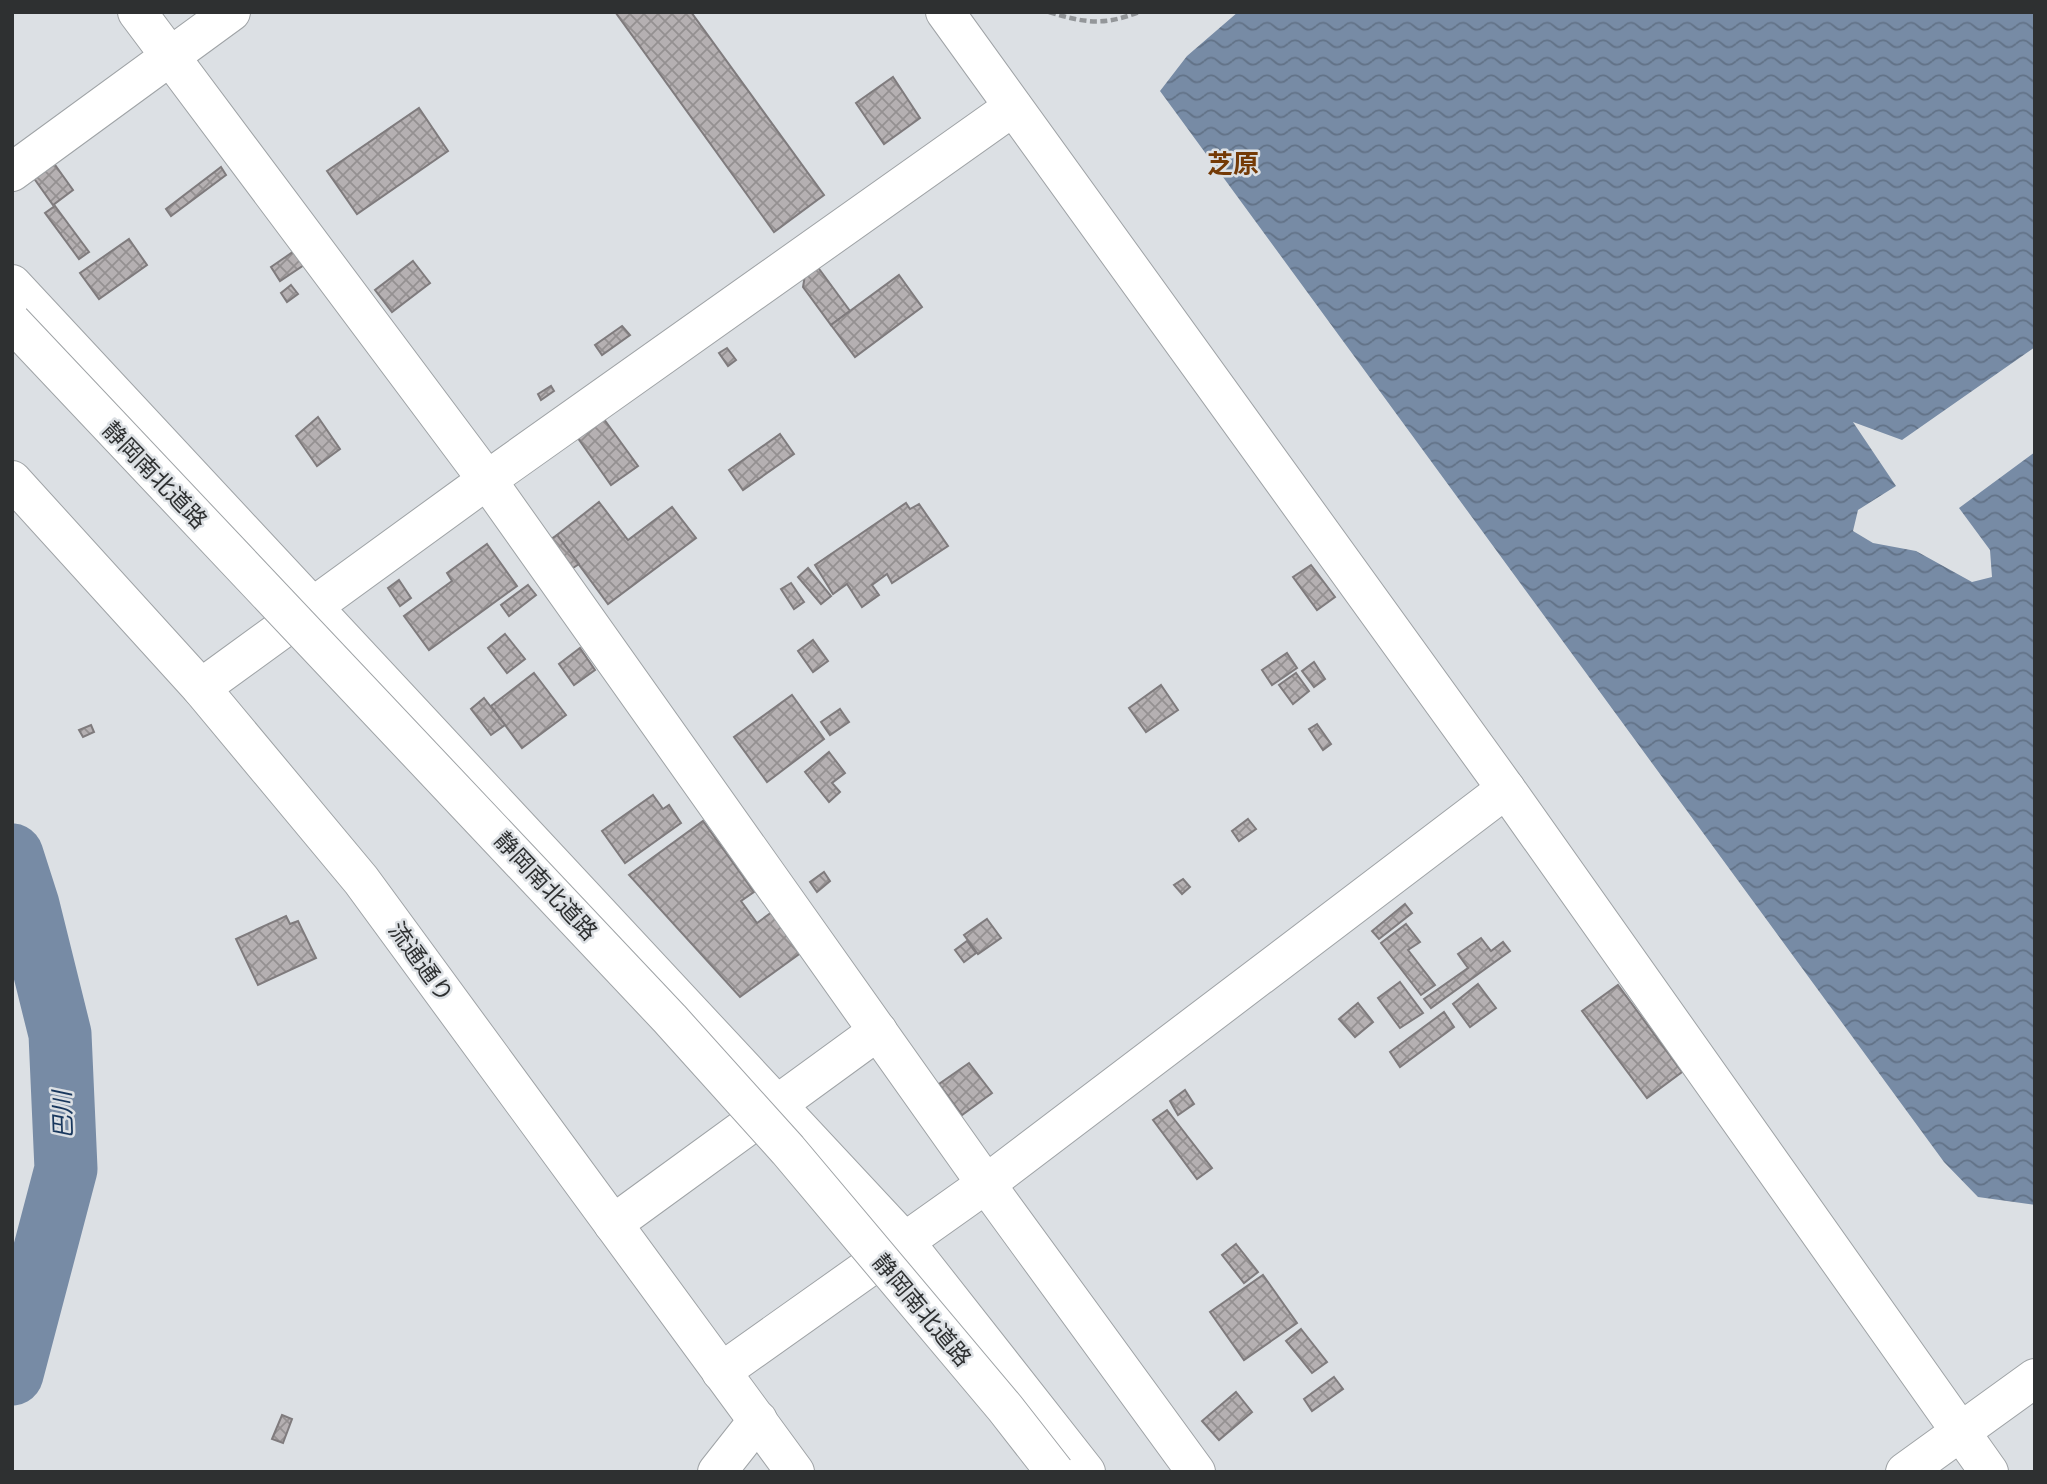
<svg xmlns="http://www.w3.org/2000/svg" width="2047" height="1484" font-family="Quicksand,'Noto Sans JP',sans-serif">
	<defs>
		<pattern id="water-waves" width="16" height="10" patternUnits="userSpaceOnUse" patternTransform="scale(1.75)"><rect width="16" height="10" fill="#778ba5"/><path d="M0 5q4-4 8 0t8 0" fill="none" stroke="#627287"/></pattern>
		<pattern id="building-cross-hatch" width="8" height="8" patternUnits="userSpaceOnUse" patternTransform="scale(1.75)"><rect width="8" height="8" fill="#b5b0b2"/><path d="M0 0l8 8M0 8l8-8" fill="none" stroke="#949091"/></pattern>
	</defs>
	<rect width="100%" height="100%" fill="#dce0e4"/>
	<!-- water -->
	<path fill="url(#water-waves)" d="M1238,12H2035V347L1902,440L1853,422L1896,486L1858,510L1853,531L1873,543L1916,551L1972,582L1992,577L1990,550L1959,508L2035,452V1205L1978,1197L1944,1162L1160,91L1187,56Z"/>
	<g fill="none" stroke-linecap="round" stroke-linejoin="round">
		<!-- river -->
		<path stroke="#778ba5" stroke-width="63" d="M12,855L28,905L60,1034L66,1169L12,1374"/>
	</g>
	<!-- building -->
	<g fill="url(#building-cross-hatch)" stroke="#7f7b7d" stroke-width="2">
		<path d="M617,12H691L824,195L774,232L616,13Z"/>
		<path d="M893,77L920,118L884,144L856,103Z"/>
		<path d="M419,108L448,151L357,214L327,171Z"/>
		<path d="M53,162L73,190L53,205L33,177Z"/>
		<path d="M221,167L226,175L171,216L166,209Z"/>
		<path d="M55,206L89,252L79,259L45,213Z"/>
		<path d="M129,239L147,265L99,299L80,273Z"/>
		<path d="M300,247L310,261L280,281L271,267Z"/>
		<path d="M413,261L430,283L392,312L375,290Z"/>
		<path d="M817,266L850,311L831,325L803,287L805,275Z"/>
		<path d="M899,275L922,307L855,357L831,325Z"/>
		<path d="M291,285L298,294L287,302L281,293Z"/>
		<path d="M622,326L630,335L602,355L595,345Z"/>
		<path d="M727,348L736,360L728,366L719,353Z"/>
		<path d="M551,386L554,391L541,400L538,394Z"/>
		<path d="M601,415L638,466L611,485L575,434Z"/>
		<path d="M318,417L340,449L317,466L296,436Z"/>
		<path d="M780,434L794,454L743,490L729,470Z"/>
		<path d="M599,502L628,540L672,507L696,538L608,604L557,535Z"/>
		<path d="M906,503L910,509L919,504L948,546L892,583L887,574L872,585L879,595L862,607L847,584L833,594L815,565Z"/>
		<path d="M557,535L579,564L573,568L551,539Z"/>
		<path d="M487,544L517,586L429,650L404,616L452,581L447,573Z"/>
		<path d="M1311,565L1335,597L1317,610L1293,577Z"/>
		<path d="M808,568L831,596L821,604L798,577Z"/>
		<path d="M399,580L411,598L400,606L388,588Z"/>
		<path d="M791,583L804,602L794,609L781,589Z"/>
		<path d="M528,585L536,595L509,616L501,605Z"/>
		<path d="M505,634L525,659L507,673L488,648Z"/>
		<path d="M813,640L828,661L813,672L798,651Z"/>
		<path d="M580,648L595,670L574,685L559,664Z"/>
		<path d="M1287,653L1297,668L1272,685L1262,670Z"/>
		<path d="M1314,662L1325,679L1314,687L1302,671Z"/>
		<path d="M534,673L566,715L522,748L491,706Z"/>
		<path d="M1296,673L1309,691L1293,704L1279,685Z"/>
		<path d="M1161,685L1178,710L1146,732L1129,708Z"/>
		<path d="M792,695L824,739L767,782L734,737Z"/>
		<path d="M484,698L505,725L491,735L471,709Z"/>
		<path d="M840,709L849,722L830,735L821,722Z"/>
		<path d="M1317,724L1331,744L1323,750L1309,729Z"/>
		<path d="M91,725L94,732L83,737L79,730Z"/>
		<path d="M829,752L845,773L832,783L840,792L829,802L805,772Z"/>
		<path d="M653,795L663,809L669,805L681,823L625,863L602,831Z"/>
		<path d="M1248,819L1256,829L1239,841L1232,831Z"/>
		<path d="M703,821L754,892L741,901L757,923L772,912L802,952L740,997L629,875Z"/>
		<path d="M824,872L830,881L817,892L810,882Z"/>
		<path d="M1183,879L1190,887L1182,894L1174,885Z"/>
		<path d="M1405,904L1412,913L1379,939L1372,931Z"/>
		<path d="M286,916L290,924L298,921L316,958L258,985L236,939Z"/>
		<path d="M987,919L1001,938L978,954L964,935Z"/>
		<path d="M1406,924L1420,942L1408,950L1435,985L1421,995L1381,943Z"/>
		<path d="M1481,938L1491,951L1503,942L1510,951L1431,1008L1424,999L1468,968L1458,954Z"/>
		<path d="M967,941L976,953L964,962L955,950Z"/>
		<path d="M1400,982L1423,1013L1400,1028L1378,998Z"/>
		<path d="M1478,984L1496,1008L1470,1027L1453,1004Z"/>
		<path d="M1618,985L1682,1072L1647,1098L1582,1011Z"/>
		<path d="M1358,1003L1373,1022L1355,1037L1339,1019Z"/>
		<path d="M1444,1012L1454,1027L1400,1067L1390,1052Z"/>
		<path d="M969,1063L992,1093L962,1115L939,1084Z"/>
		<path d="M1185,1090L1194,1104L1178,1115L1170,1101Z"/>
		<path d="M1167,1110L1212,1168L1197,1179L1153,1120Z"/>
		<path d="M1236,1244L1258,1272L1244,1283L1222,1255Z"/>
		<path d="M1263,1275L1297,1323L1244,1360L1210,1312Z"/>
		<path d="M1301,1329L1327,1362L1312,1373L1286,1341Z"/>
		<path d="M1334,1377L1343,1389L1312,1411L1304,1399Z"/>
		<path d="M1236,1392L1252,1412L1219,1440L1202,1421Z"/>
		<path d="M282,1415L292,1419L283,1443L272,1439Z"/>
	</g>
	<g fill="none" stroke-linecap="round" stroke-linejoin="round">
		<defs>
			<g id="minor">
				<path d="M137,12L487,480L986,1184L1196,1472"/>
				<path d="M945,12L1506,789L1989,1472"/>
				<path d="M12,172L231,12"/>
				<path d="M12,284L906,1243L1086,1472"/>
				<path d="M201,688L487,480L1013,107"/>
				<path d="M613,1224L878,1031"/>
				<path d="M721,1372L986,1184L1506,789"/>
				<path d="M717,1472L758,1420"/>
				<path d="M1905,1472L2035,1378"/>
			</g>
			<path id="major" d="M12,480L201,688L361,880L795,1472"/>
		</defs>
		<!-- minor casing -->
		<use href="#minor" stroke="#9fa3a6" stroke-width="40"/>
		<!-- major casing -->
		<use href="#major" stroke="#9fa3a6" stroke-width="40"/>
		<!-- path -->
		<path stroke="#939699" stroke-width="4.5" stroke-dasharray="7 3.5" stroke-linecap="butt" d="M1049,12C1085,23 1103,26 1139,12"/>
		<!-- minor -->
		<use href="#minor" stroke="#fff" stroke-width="38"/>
		<!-- major -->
		<use href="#major" stroke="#fff" stroke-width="38"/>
		<defs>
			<path id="highway-bridge" d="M12,322L670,1019L788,1150L1005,1408L1055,1472"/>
		</defs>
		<!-- highway-bridge casing -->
		<use href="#highway-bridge" stroke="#9fa3a6" stroke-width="40" stroke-linecap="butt"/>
		<!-- highway-bridge -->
		<use href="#highway-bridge" stroke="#fff" stroke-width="38"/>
	</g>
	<g text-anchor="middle" stroke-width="5" stroke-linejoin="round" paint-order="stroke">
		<!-- street labels -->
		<g font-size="23" fill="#2e3031" stroke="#dce0e4">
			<text transform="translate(155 475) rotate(46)" y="8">静岡南北道路</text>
			<text transform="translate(546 886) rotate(47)" y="8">静岡南北道路</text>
			<text transform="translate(421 962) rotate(54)" y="8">流通通り</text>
			<text transform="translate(922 1310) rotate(50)" y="8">静岡南北道路</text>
		</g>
		<!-- water labels -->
		<g font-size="24" font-style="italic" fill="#18375d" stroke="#dce0e4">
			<text transform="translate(63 1115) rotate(-92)" y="8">巴川</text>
		</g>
		<!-- quarter labels -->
		<g font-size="26" font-weight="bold" fill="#743a06" stroke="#dce0e4">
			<text x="1233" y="173">芝原</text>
		</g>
	</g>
	<!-- border -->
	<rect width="2047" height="1484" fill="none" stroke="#2e3031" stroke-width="28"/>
</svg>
